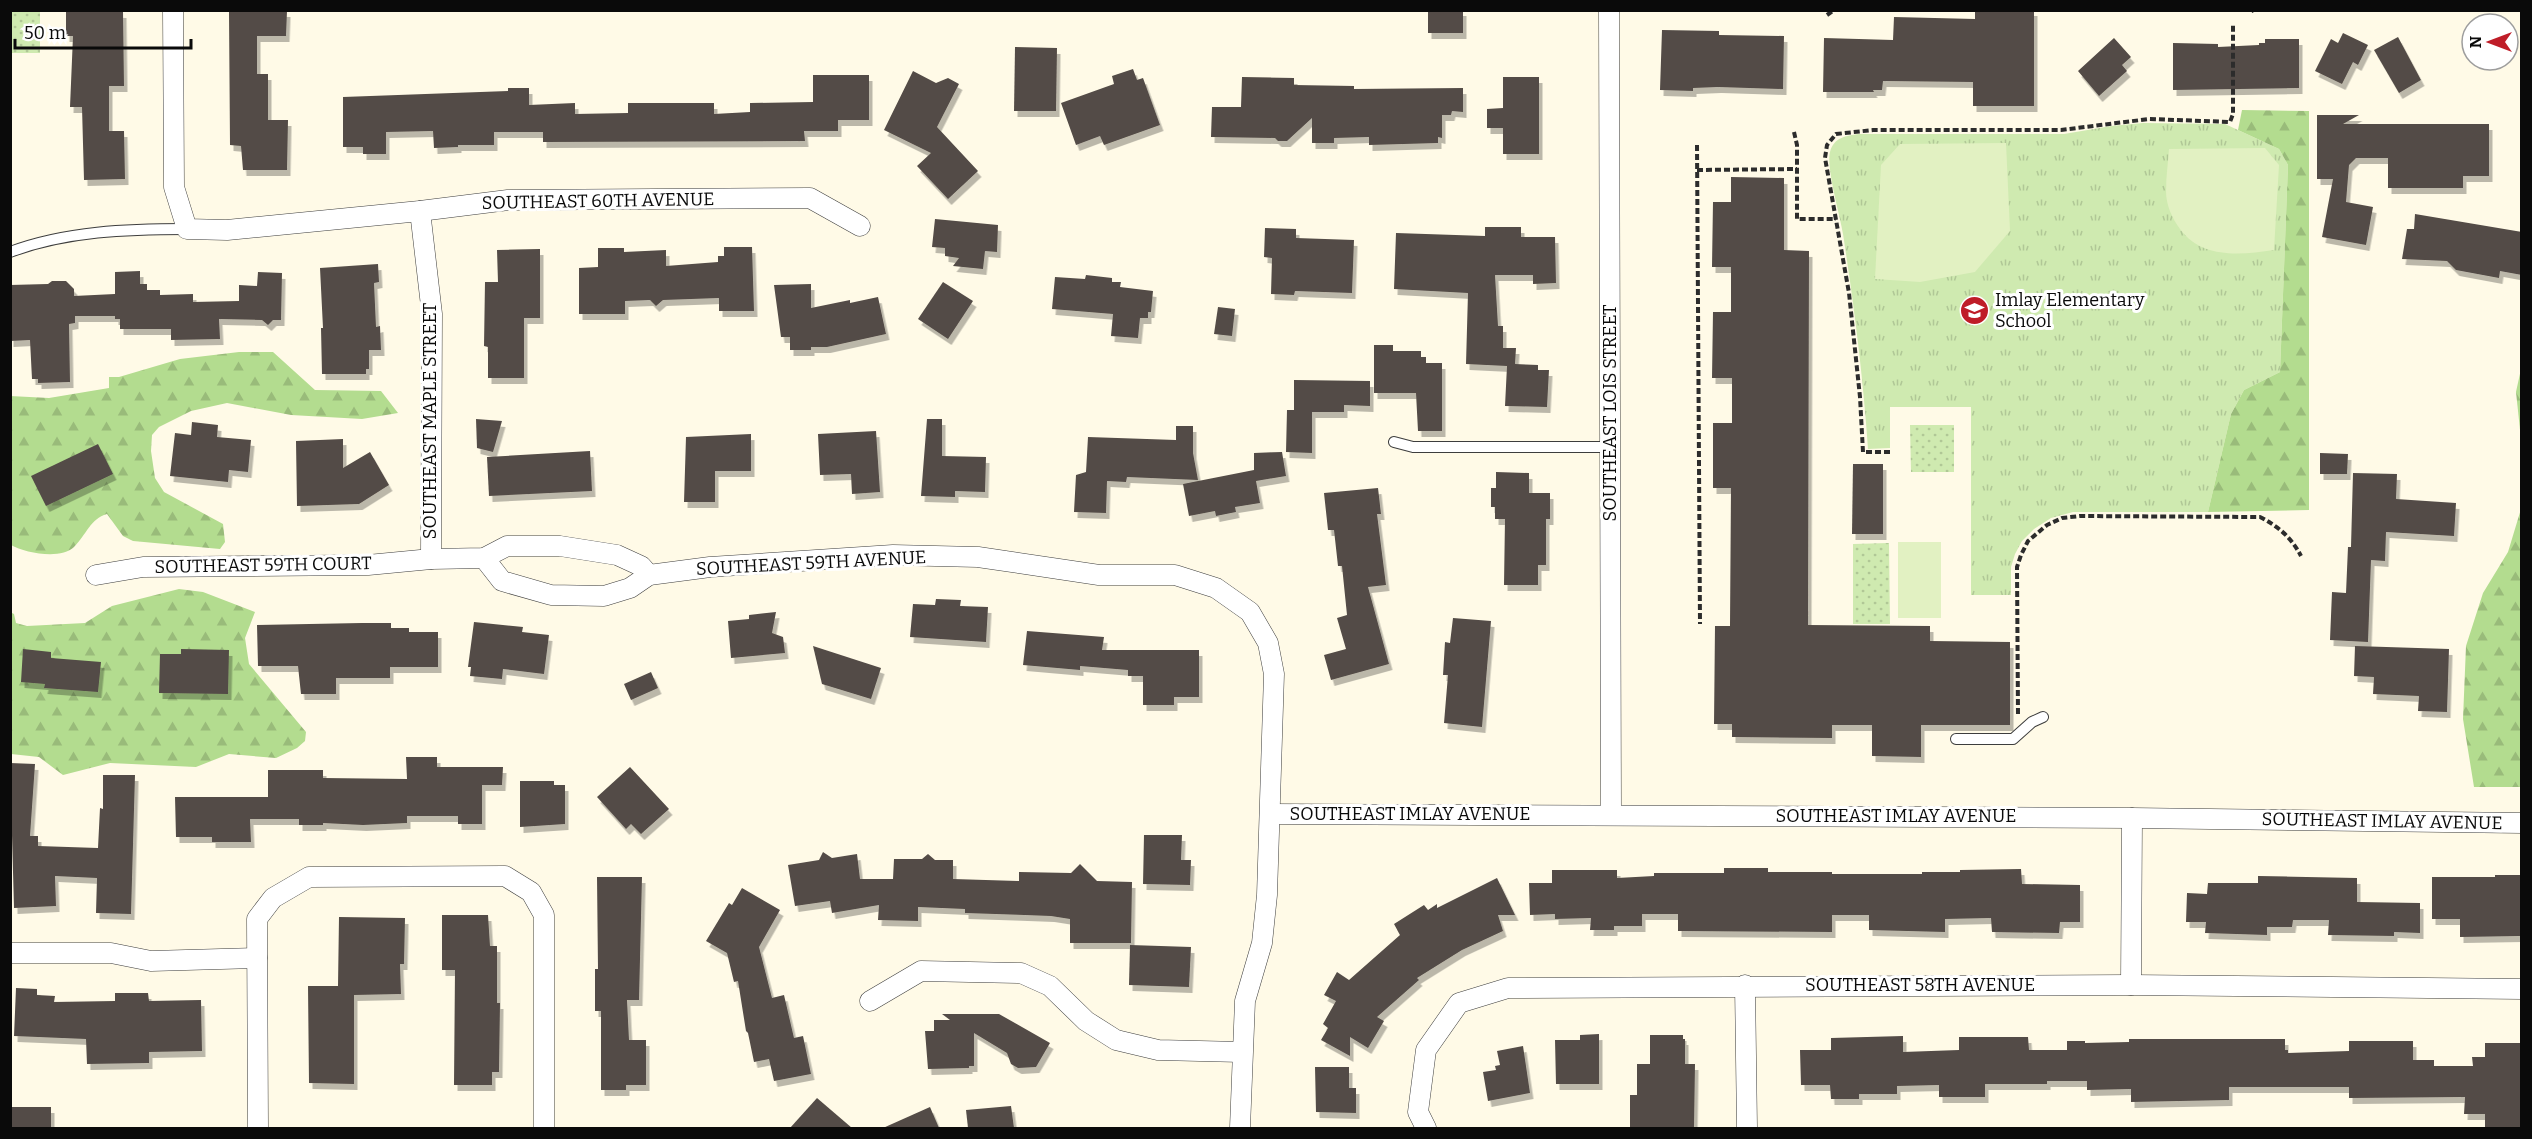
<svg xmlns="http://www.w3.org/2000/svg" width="2532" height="1139" font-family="Bitter,serif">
	<defs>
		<pattern id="grass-tufts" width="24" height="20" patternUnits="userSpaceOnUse" patternTransform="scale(1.5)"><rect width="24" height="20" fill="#cfeab0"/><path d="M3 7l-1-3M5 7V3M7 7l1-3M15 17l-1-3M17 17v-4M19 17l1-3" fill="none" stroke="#b0c796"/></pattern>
		<pattern id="forest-firs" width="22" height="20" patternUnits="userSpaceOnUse" patternTransform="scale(1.5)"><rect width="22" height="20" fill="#b3dc8f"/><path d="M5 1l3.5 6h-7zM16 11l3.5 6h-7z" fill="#99bb7a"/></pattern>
		<pattern id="park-dots" width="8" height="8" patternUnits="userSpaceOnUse" patternTransform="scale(1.5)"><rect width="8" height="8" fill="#cfeab0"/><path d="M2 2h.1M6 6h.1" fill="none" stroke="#b0c796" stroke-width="1.8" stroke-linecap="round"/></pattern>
		<filter id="shadow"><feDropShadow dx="3.5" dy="6" stdDeviation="0" flood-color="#0004"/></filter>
	</defs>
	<rect width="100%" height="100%" fill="#fffae7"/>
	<!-- grass -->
	<path fill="url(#grass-tufts)" d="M2143,123L2225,124L2279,149L2288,165L2280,372L2244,390L2231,414L2208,512H2073L2051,518L2034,529L2022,541L2015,554L2011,567V595H1971V407H1890V448L1868,449C1863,376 1854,305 1843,234C1840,215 1826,168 1830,152C1834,137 1846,136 1859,134H2064L2111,126Z"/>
	<!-- forest -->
	<g fill="url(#forest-firs)">
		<path d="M2242,110L2309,111V510L2208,512L2231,414L2244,390L2280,372L2288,165L2279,149L2238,130Z"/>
		<path d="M239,352H273L315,390L381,391L398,413L362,419L291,415L227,403L191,411L159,427L152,435L151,451L155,478L164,492L223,524L225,542L220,549L133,541L123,536L107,514C90,519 87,534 74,547C61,560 25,553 11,545L10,396L49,398L109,388V377H119L180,359Z"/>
		<path d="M2521,369V439L2516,392Z"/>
		<path d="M2521,509V787H2474L2463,719L2466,646L2483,593L2508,552Z"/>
		<path d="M179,589L203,592L255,612L245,638L249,664L306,732L305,741L297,748L276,758L229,754L196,767L110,763L63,775L39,757L11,754L10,612L14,614L16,623L27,626L85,623L112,606Z"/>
	</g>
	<!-- park -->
	<g fill="url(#park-dots)">
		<path d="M10,11H40V53H11Z"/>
		<path d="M1910,425H1954V472H1911Z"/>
		<path d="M1889,543L1890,624H1853V544Z"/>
	</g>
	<!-- pitch -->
	<g fill="#e2f1c2">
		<path d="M2006,143L2010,231L1975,272L1920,282L1875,279L1881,165L1900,144Z"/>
		<path d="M2265,148L2279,165L2274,250C2240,255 2202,259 2180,229C2172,218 2166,205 2166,191C2166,177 2168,163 2169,149Z"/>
		<rect x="1898" y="542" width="43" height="76"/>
	</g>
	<!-- building -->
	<g fill="#534b46" filter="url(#shadow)">
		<path d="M66,10L123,12L124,86H109V131H124L125,179L84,180L82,107H70L73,36H66Z"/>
		<path d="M236,10L287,11L286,36H257V74H268V120H288L287,170H243L241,146L230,145L229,12Z"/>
		<rect x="1428" y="10" width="35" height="23"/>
		<path d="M1975,10H2034V106H1973V82L1883,81L1882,90H1873L1874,92H1823L1824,38L1893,40L1894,17L1975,19Z"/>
		<path d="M1662,30L1719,31V35L1784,36L1783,89L1718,87L1693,88V91L1660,90Z"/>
		<path d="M2343,33L2368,45L2358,65L2353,62L2342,84L2315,71L2331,39L2338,43Z"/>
		<path d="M2398,37L2421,80L2399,93L2374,50Z"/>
		<path d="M2114,38L2131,57L2122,65L2127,71L2099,96L2078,71Z"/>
		<path d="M2265,39H2299V88L2173,90V43L2218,44V47L2259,45V43H2265Z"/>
		<path d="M1015,47L1057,48L1056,111H1014Z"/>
		<path d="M1133,69L1137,80L1143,78L1160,125L1104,145L1100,136L1076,145L1061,103L1114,84L1112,76Z"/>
		<path d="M913,71L936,83L948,78L959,84L937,127L978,171L948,199L917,166L931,153L884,130Z"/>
		<path d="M813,75H869V120H838V131H804L805,141L543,142V132H494V145H458V147L434,148L433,131L386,132V154H363V147H343V97L508,91V88H529V105L575,103V114L628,113V103H714V114L750,112V103L813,102Z"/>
		<path d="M1242,77L1294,78V85L1354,86V89L1463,88V112L1452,111L1451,115H1442V138L1438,137V143L1369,145V137L1334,138V143H1312V118L1287,141H1278L1275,138L1211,137L1212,107H1241Z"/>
		<path d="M1503,77H1539V154H1503V128H1487V109L1503,108Z"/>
		<path d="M2317,115H2359L2343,124H2489V176H2463V188H2388V158H2356L2349,165L2346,202L2373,207L2366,245L2322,237L2333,179H2317Z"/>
		<path d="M1731,177L1784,178V250L1809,251L1808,625L1930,626V641L2010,642V725H1921V757L1872,756V725H1832V738L1732,737V724H1714L1715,626H1730L1731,488H1713V423H1732V378H1712L1713,312H1731V267H1712L1713,202H1731Z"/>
		<path d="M2415,214L2522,232V275L2500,271L2499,278L2456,270L2447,261L2402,259L2407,229H2414Z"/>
		<path d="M935,219L998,225L997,252L985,251L983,269L953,266L959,258L945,256V248L932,247Z"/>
		<path d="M1485,227H1521V237H1555L1556,283L1533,284V275H1495L1498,326H1503V348H1516L1515,364L1538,365V370H1549L1547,407L1505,406L1507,366L1466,364L1468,293L1394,289L1396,233L1485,236Z"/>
		<path d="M1265,228L1296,229V238L1354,240L1352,293L1295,291L1294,295L1271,294L1272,258L1264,257Z"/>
		<path d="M724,247H752L754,311H719V298L663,300L656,306L650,300L625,301V314H579V268L598,267V248H624V252L666,250V266L718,262V256H724Z"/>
		<path d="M540,249V318H524V378H488V347L484,346L485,282H498L497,250Z"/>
		<path d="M378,264L379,282L374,283L376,327L380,326L381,350H369V369H366V374H322L321,328H323L320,268Z"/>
		<path d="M140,271V284H147V290H160V295L193,294V302L239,301V285L257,286L258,272L282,273L281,320H273L268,325L262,320L219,319L220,339L171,340V329H120V319H115V316H75V323L69,324L70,382L38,383V379H32L30,340L10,341V285L48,284L52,281H66L74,289V296L115,294V272Z"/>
		<path d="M1086,275L1112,278V282H1121L1120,287L1153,291L1151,312H1148V318H1140L1138,338L1111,336L1113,314L1052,309L1055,277L1085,279Z"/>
		<path d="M943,282L973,301L948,339L918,319Z"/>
		<path d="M811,284V308L850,300V303L878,297L886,334L827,347H811V350H790V337H781L774,285Z"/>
		<path d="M1218,307L1235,309L1232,336L1214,334Z"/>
		<path d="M1374,345H1393V351H1421V357H1426V363H1442V431H1418L1416,393H1374Z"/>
		<path d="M1294,380L1370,381V406L1344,405V412H1312V453L1286,452L1287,410H1294Z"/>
		<path d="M476,419L502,421L493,452L477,448Z"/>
		<path d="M927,419H942V456L986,457L985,492L955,491V497L921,496Z"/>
		<path d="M192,422L218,425L217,437L251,440L248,472L229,470L228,482L170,476L175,433L191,435Z"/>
		<path d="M1176,426H1193V453L1198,480L1127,477L1126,482L1107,481L1106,513L1074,512L1076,475L1086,472L1088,437L1176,440Z"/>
		<path d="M876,431L880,492L852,494L851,474L820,475L818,434Z"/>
		<path d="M751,434V471H715V502H684L686,437Z"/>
		<path d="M343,439V468L370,452L389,485L359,504L297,506L296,441Z"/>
		<path d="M98,444L113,474L46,506L31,476Z"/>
		<path d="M590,451L592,491L489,496L487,457Z"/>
		<path d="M1282,452L1286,476L1256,481L1260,503L1235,507L1236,512L1216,516L1215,511L1189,516L1183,484L1254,470V472V453Z"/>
		<path d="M2320,453L2348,454L2347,474H2320Z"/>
		<path d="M1853,464H1883V534H1852Z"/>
		<path d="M1496,472L1529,473V493H1550V519H1546V565H1538V585H1504L1505,519H1495V507H1491V488H1496Z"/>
		<path d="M2353,473L2397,474L2396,499L2456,503L2454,536L2386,532L2385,561L2371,560L2368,642L2330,640L2332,592L2346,593L2348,547H2351Z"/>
		<path d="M1378,488L1381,514H1377L1386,585L1368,587L1389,664L1331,680L1324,655L1346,649L1337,618L1347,615L1342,566H1338L1334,530H1328L1324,493Z"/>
		<path d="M936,599L961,600L960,606L988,607L986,642L910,637L913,604L935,605Z"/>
		<path d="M776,612L772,633L783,637L785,653L731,658L728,621L749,619V615Z"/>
		<path d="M1453,618L1491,621L1482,727L1444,723L1448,675H1443L1445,642L1450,643Z"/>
		<path d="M474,622L523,627L522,632L549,635L544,674L503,669L502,679L470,676L471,667H468Z"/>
		<path d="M362,623H391V628H409V632H438V667H390V678H336V694H301L298,666H258L257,625Z"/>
		<path d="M1027,631L1104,637L1102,650H1199V697H1174V705H1143V676H1128V670L1080,666V670L1023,665Z"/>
		<path d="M813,646L881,668L871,699L822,684Z"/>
		<path d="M2355,646L2449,649L2447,712L2418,711L2419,696L2373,694L2374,677L2354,676Z"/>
		<path d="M23,649L51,652V658L101,662L98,692L44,688L45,684L21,682Z"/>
		<path d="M181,649L229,650L228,694L159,693L160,654H181Z"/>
		<path d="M651,672L658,688L631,700L624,684Z"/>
		<path d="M406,757H437V767H503L502,785H482V824H458V816H407V823L363,825L323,823V825H299V819H250L251,842H212V837H176L175,797H268V770H323V778L407,779Z"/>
		<path d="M10,763L35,764L30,836H38V846L98,848L100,808L103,809V775H135L131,914L96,913L97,878L55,876L56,906L14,908Z"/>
		<path d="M630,767L669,809L641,834L631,824L626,829L597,797Z"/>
		<path d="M520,781H554V785H565V824L520,827Z"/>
		<path d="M1144,835H1182L1181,860H1191L1190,885L1143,884Z"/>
		<path d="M823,852L832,858L857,854L860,879H893L894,859H922L928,854L935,860H953V879L1019,881V872L1071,873L1080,864L1097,881L1132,882L1131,943H1070V919L1051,916L965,913V909L918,907V921L878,920L879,905L832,913L830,901L795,906L788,865L819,860Z"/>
		<path d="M1724,868H1768V872H1832V874H1922V872H1960V870L2021,869L2022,884L2080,885V922H2060L2059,933L1992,932L1991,918L1945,919V932L1869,930V915H1832V932L1678,931V914H1642V926H1614V930H1590L1591,918L1555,919V914L1530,915L1529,883H1552V870H1617V878L1654,876V873H1724Z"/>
		<path d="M2495,875H2522L2520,936L2460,937V919H2432V877H2495Z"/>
		<path d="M2258,876L2357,878V902L2420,903V933L2394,932V936L2328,935L2329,920H2293L2292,927H2267V935L2205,933L2206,922H2186L2187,893L2207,894L2208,883H2258Z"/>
		<path d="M597,877H642L639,1000H627L629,1040H646V1085H626V1090H601V1011H595V969H598Z"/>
		<path d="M1497,878L1515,915H1498L1503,931L1462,950L1417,978L1419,980L1377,1017L1384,1021L1368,1048L1350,1037V1056L1321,1040L1328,1028L1323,1024L1336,1001L1324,995L1337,972L1349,980L1400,935L1394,924L1424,905L1428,910L1437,904V908Z"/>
		<path d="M742,888L780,910L759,947L772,998L784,995L794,1038L803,1036L811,1074L774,1081L769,1059L754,1062L748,1033L746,1031L738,981L734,982L727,953L706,941L729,903L732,905Z"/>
		<path d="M442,915H488L490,946H497V1003H500L499,1072H492V1085H454L455,970H442Z"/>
		<path d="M339,917L405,918L404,964H400L401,994L354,995V1084L309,1083L308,986H338Z"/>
		<path d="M1130,945L1191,947L1189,987L1129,985Z"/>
		<path d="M16,988L37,989V995L55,996L54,1002L115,1001V993H148L149,1001L201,1000L202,1051L149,1052V1063L87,1064L86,1039L14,1036Z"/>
		<path d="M942,1014H999L1050,1043L1036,1067L1018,1068L1011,1064L1007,1053L974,1033V1066H969V1068L928,1069L925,1031H934V1020H950Z"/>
		<path d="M1599,1034V1084H1556L1555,1040H1580V1035Z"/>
		<path d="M1650,1035H1683V1039H1685V1064H1695L1694,1128H1630V1095H1637V1064H1650Z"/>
		<path d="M1903,1036V1052L1959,1050V1037H2028L2029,1050H2067V1041H2085V1043L2129,1042V1039H2285V1050H2288V1053L2349,1051V1041H2413V1060H2434V1066H2473L2472,1057H2485V1043H2522V1128H2485V1114H2464L2465,1097L2349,1098V1087H2229V1100L2131,1102V1089L2087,1090V1081H2047V1084H1985V1097H1939V1085L1897,1086V1094H1859V1099H1831L1830,1085H1801L1800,1050H1831V1038Z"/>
		<path d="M1523,1046L1530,1093L1488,1101L1483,1072L1496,1070L1495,1066L1500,1065L1497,1051Z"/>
		<path d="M1315,1067H1349V1088H1356V1113L1316,1112Z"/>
		<path d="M817,1098L852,1128H790Z"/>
		<path d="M1011,1106L1014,1128H968L966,1110Z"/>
		<rect x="10" y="1107" width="41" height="21"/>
		<path d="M930,1107L939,1128H883Z"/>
	</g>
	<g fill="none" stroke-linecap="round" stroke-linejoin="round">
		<defs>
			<g id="service">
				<path d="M10,252C66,231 128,229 187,229"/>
				<path d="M1394,442L1413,447H1610"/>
				<path d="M1956,739H2013L2032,722L2043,717"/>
			</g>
			<g id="minor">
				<path d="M173,10L174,187L187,229L227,230L420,211L508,200L810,198L860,226"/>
				<path d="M1609,10L1611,815"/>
				<path d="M420,211L432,314L431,559"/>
				<path d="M484,558L502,581L551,595L604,596L630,588L649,575L710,567L893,555L978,557L1099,575H1175L1216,588L1250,612L1268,643L1274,674L1267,895L1262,943L1245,1001L1240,1128"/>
				<path d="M96,575L143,567L368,565L431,559L484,558L507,546H560L617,555L641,566L649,575"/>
				<path d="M1270,814L2132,818L2522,823"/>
				<path d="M10,953H111L151,961L257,958"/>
				<path d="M1745,985L1747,1128"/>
				<path d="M2131,985L2132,818"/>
				<path d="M870,1001L921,971L1021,973L1050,986L1086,1021L1116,1040L1158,1050L1241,1052"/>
				<path d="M258,1128L257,919L273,898L309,877L505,876L531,892L544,915V1128"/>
				<path d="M1426,1128L1418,1112L1426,1050L1459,1003L1508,988L2131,985L2522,989"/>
			</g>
		</defs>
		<!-- service casing -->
		<use href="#service" stroke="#3d3d3d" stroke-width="12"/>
		<!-- minor casing -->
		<use href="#minor" stroke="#3d3d3d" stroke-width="21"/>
		<!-- path -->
		<g stroke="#2c2c2c" stroke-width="4" stroke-dasharray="6 3" stroke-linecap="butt">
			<path d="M2253,10L2254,12"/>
			<path d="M1827,15L1834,10"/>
			<path d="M1794,132L1797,145V219H1836"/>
			<path d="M1697,145L1700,624"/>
			<path d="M1697,170L1797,169"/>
			<path d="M1890,452H1863L1860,397L1849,293L1825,158L1827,145L1836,134L1873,130H2061L2149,119L2230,122L2233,114V24"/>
			<path d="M2018,714L2017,567L2021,555L2028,541L2047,525L2062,518L2080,516L2260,517C2279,527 2291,537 2301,556"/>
		</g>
		<!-- service -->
		<use href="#service" stroke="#fff" stroke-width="10"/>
		<!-- minor -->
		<use href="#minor" stroke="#fff" stroke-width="20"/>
	</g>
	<!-- icons -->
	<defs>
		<symbol id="school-disc" viewBox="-11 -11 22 22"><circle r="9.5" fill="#bf1d28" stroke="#fff"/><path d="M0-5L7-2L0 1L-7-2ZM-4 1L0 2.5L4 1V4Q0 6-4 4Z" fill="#fff"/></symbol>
	</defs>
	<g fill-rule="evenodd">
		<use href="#school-disc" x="1958" y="294" width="33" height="33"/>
	</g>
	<g text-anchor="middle" stroke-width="6" stroke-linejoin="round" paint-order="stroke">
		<!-- street labels -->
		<g font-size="18" fill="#0a0a0a" stroke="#fff">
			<text transform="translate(598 201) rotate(-1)" y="6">SOUTHEAST 60TH AVENUE</text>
			<text transform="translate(1610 413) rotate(-90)" y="6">SOUTHEAST LOIS STREET</text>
			<text transform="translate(430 421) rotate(-90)" y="6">SOUTHEAST MAPLE STREET</text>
			<text transform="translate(811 563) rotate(-3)" y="6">SOUTHEAST 59TH AVENUE</text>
			<text transform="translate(263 565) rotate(-1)" y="6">SOUTHEAST 59TH COURT</text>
			<text x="1410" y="820">SOUTHEAST IMLAY AVENUE</text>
			<text x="1896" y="822">SOUTHEAST IMLAY AVENUE</text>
			<text transform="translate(2382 821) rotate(1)" y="6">SOUTHEAST IMLAY AVENUE</text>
			<text x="1920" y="991">SOUTHEAST 58TH AVENUE</text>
		</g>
		<!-- poi labels -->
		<g font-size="18" fill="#0a0a0a" stroke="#fff" text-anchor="start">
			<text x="1995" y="306">Imlay Elementary<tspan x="1995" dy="21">School</tspan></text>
		</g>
	</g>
	<!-- border -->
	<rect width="2532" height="1139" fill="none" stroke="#0a0a0a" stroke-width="24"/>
	<!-- north arrow -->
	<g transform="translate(2490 42) rotate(270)"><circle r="28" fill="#ffffff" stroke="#9d9d9d" stroke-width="1.5"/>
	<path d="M0-4.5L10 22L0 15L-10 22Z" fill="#bf1d28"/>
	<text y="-9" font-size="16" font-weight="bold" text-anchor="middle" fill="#0a0a0a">N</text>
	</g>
	<!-- scale -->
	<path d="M15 39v9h176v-9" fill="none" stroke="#0a0a0a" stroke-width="3"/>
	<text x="24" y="39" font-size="18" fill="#0a0a0a" stroke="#ffffff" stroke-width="4.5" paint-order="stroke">50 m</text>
</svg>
